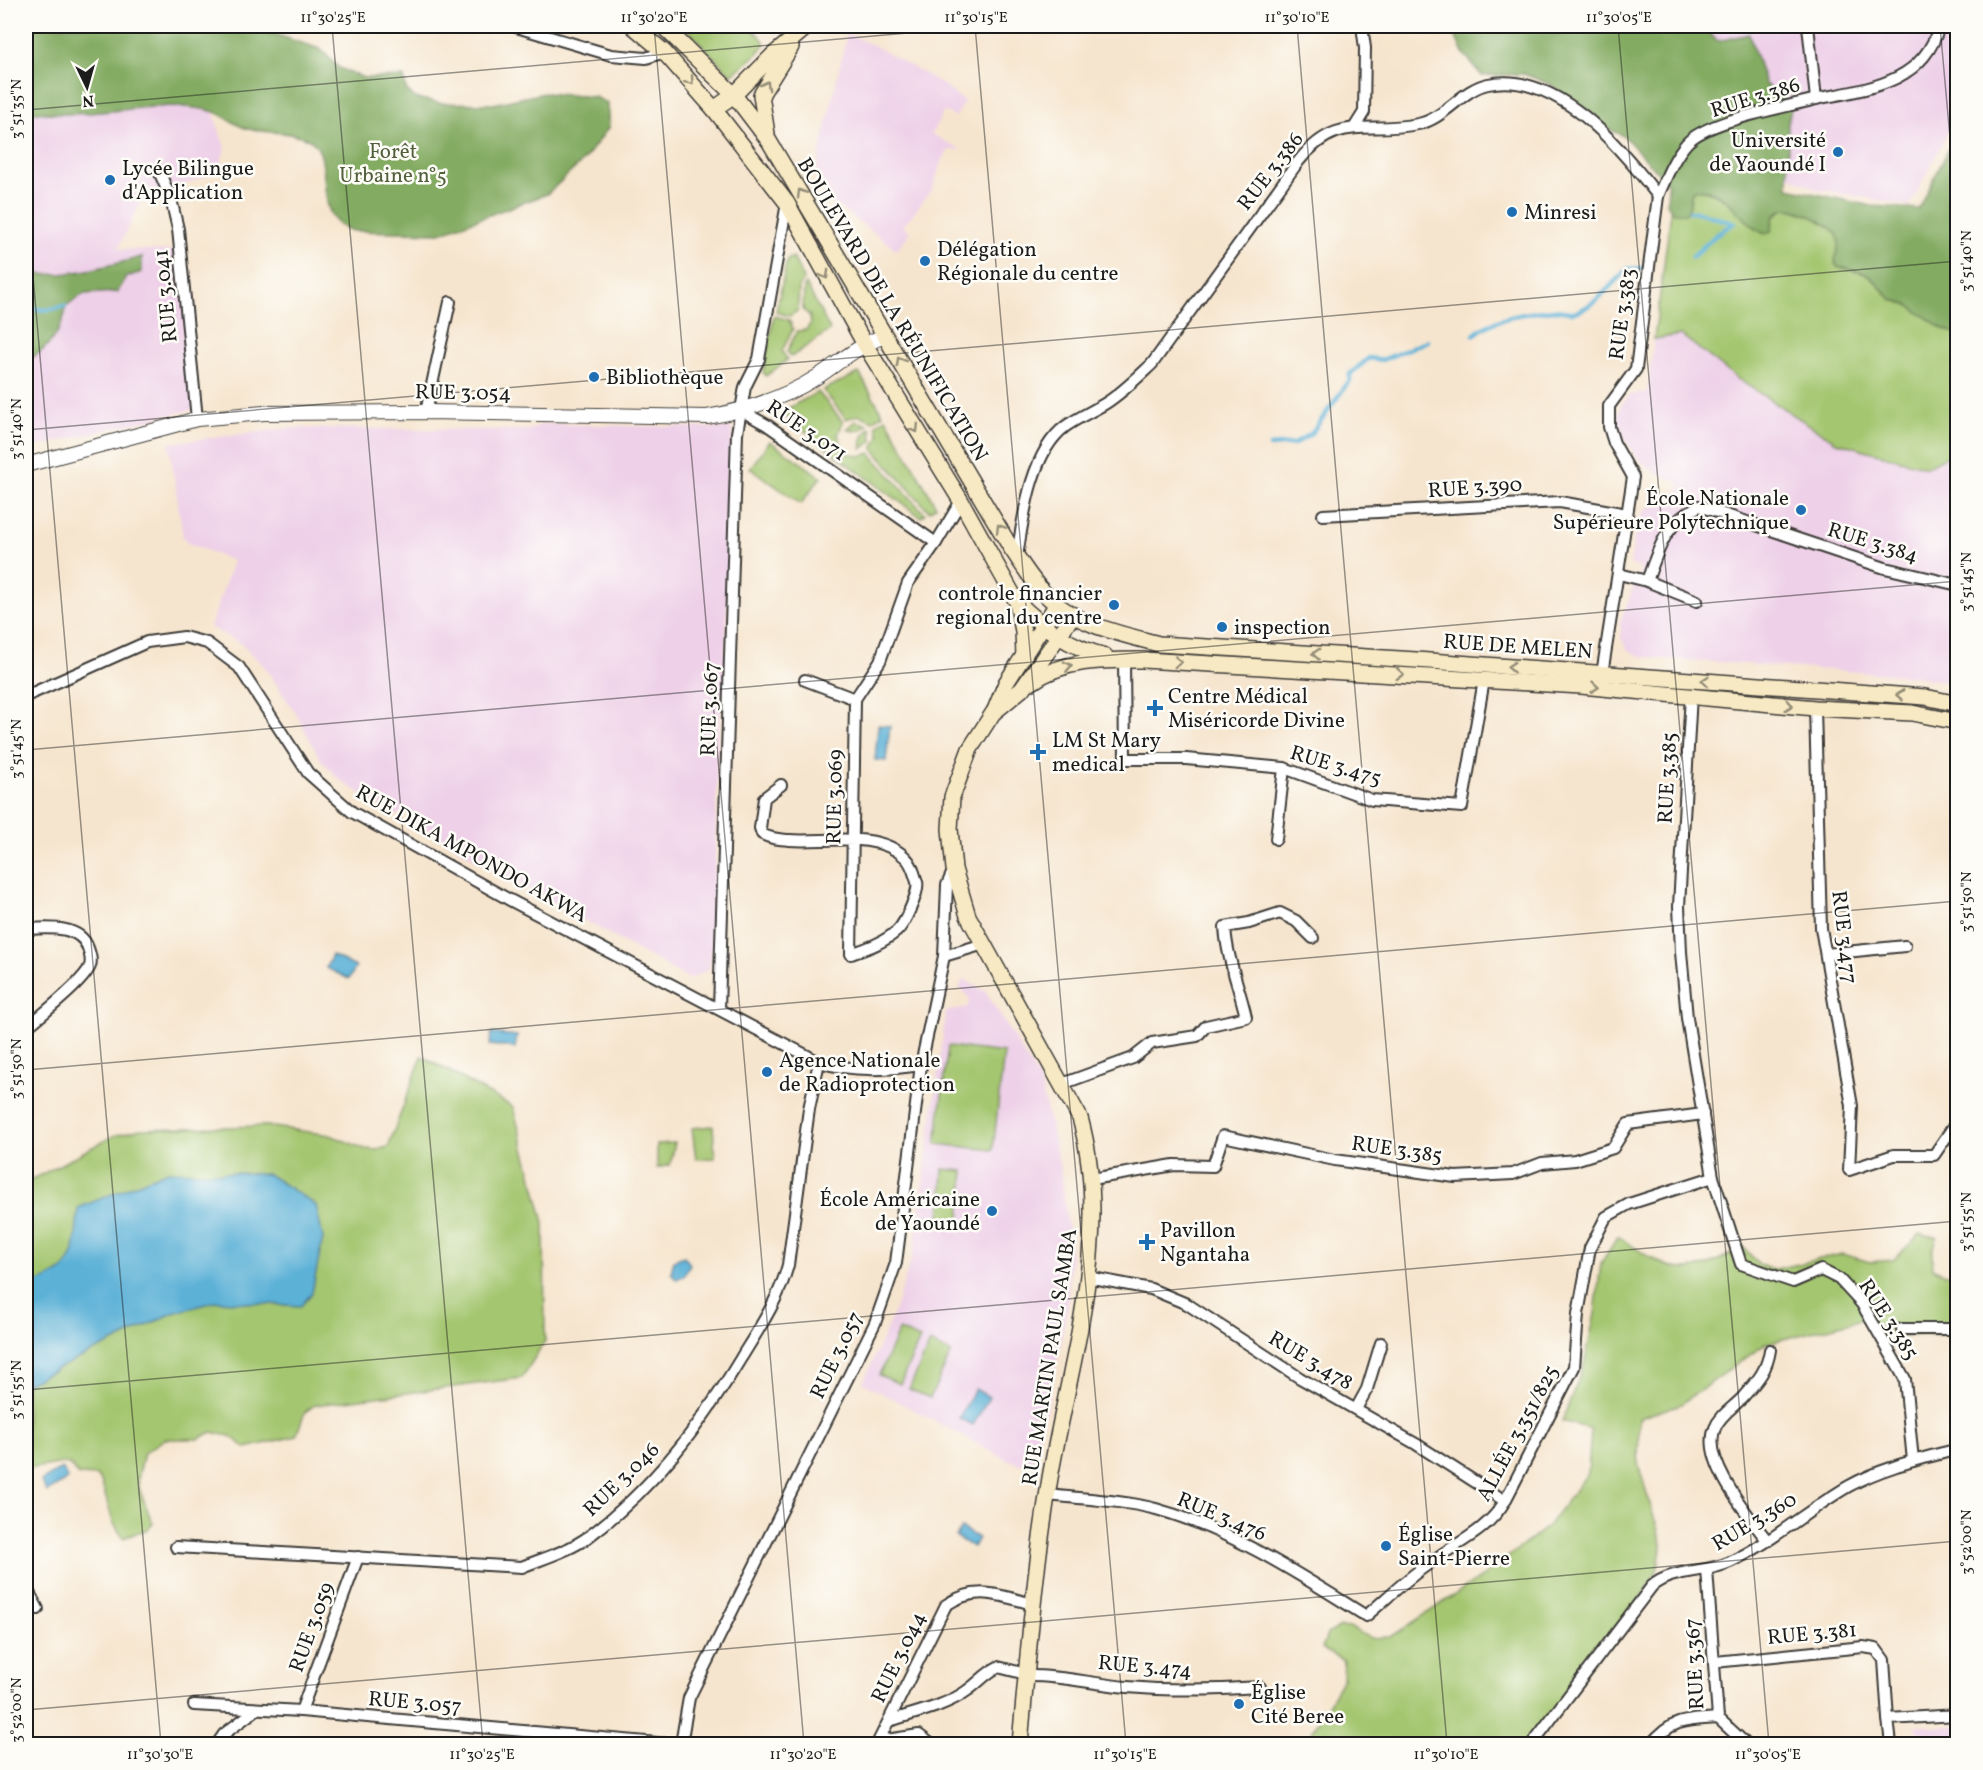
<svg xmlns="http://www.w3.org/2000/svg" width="1983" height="1770" font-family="Vollkorn,serif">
	<rect width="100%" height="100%" fill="#fdfcf7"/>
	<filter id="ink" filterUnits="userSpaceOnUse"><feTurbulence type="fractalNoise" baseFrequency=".0167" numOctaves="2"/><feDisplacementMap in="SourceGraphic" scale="12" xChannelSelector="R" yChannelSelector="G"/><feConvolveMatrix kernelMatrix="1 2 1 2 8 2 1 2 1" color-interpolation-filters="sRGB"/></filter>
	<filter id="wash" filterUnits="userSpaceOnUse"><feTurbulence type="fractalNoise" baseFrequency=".008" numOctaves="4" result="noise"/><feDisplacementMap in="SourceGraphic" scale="24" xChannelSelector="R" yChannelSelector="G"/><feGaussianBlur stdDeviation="1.35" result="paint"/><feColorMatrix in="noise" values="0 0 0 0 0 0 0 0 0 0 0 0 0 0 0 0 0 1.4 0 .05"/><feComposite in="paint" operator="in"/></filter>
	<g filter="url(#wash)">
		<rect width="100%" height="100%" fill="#f6e5ce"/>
		<!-- built -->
		<g fill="#eed0e8">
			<path d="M1510,26H1957V114L1910,206L1816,189L1530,50Z"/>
			<path d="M847,34L871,44L939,82L964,101L956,117L944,111L932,134L961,150H949L942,160L932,190L903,226L910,232L897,250L842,209L834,206L816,171Z"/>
			<path d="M158,105L213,111L225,148L219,171L171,190L146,191L118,249L177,251L195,409L26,449V111L67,114Z"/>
			<path d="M1681,335L1739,380L1836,442L1926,467L1957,451V684L1914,676L1642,657L1628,650L1621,639L1620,621L1641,569L1630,564L1637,522L1648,507L1660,503H1673L1681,484L1655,472L1636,457L1619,429L1617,418L1622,403L1630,395L1640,393L1647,394L1654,340Z"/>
			<path d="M542,424L732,428L725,679L718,737L713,939L709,969L689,979L473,858L414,821L407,808L396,816L341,781L321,760L295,712L264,666L240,643L210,627L233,561L188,543L183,537L169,443L289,428L529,430Z"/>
			<path d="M964,979L986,992L1040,1081L1061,1171L1071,1258L1067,1309L1056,1369L1032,1466L1018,1464L1002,1457L863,1383L895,1309L914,1251L946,1012L967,1007L969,1004L970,999L959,987Z"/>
			<path d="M1914,1726H1957V1744H1927Z"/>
		</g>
		<!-- green -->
		<g fill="#a4c66f" stroke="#607146" stroke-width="1.5">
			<path d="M684,26C708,25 754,17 765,44L754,57L731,75Z"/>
			<path d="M1696,189C1722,191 1740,212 1757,230L1771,231L1774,216L1786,208C1800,211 1839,225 1840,243C1840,252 1833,256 1836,266L1869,275L1891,299L1908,305L1942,328L1957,334V451L1926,467L1836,442L1739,380L1681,335L1654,339L1671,211L1686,213L1689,210L1692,191Z"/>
			<path d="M793,257L804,280L799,286L798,310L790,316L776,312L787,260Z"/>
			<path d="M806,284L830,330L791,357L787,352L797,331L806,330L811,323L809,315L803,310L804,287Z"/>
			<path d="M774,316L789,320L793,329L782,351L787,360L766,376L763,372Z"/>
			<path d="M859,373L883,414L873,421L859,415L846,419L823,390Z"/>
			<path d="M818,392L843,422L838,435L844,450L838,457L781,412Z"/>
			<path d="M886,418L936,506L929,511L873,449L879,436L876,425Z"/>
			<path d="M856,421L868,425C861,430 855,433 847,429Z"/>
			<path d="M871,428L872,441L862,449C860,439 863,433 871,428Z"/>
			<path d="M770,441L821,477L801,504L750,468Z"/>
			<path d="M847,453L860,456L870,453L925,514L921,517L841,459Z"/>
			<path d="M948,1046L1004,1053L993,1150L936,1144Z"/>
			<path d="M422,1056L513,1107L544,1222L545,1341L522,1378L315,1405L305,1412L296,1436L246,1448L230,1436L212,1432L198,1439H165L144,1453L138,1478L140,1491L153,1524L148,1529L123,1538L113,1522L101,1481L96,1476L78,1475L70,1465L64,1463L26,1469V1183L113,1136L141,1129L267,1126L330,1135L365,1149L376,1150L388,1147Z"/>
			<path d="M713,1126L715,1158L696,1159L692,1128Z"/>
			<path d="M675,1143L670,1165L657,1168V1144Z"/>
			<path d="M943,1169L964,1171L960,1219L940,1218Z"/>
			<path d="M1920,1234L1937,1237L1932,1254L1933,1268L1945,1274L1957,1273V1334L1900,1336L1863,1319L1767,1343L1681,1404L1639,1418L1638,1464L1662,1544L1657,1571L1635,1608L1528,1744H1305L1343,1679L1344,1661L1322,1649L1327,1634L1340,1627L1351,1628L1370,1638L1391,1637L1482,1577L1548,1526L1588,1473L1591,1429L1562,1421L1584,1365L1595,1314L1601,1263L1618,1236C1671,1273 1684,1282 1743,1247L1760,1265L1772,1270L1842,1254L1870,1262L1893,1260Z"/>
			<path d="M899,1330L920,1339L900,1384L879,1375Z"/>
			<path d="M930,1343L951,1353L930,1398L909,1389Z"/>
		</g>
		<!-- forest -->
		<g fill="#83ab62" stroke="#50643f" stroke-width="1.5">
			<path d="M26,26H250L320,49L339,68L364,78L404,77L406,89L415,98L441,103L493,104L544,93L595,97L607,103L609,127L585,159L547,194L440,233L354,231C306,221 340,151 306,138C289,131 266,133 248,129C234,126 224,114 211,111C162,99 115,114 66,114C53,114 39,112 26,111Z"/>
			<path d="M1451,26H1709L1711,35L1718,41L1749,34L1765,84L1780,94L1791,108L1788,123V188L1872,206L1919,209L1957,132V334L1942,328L1908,305L1891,299L1869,275L1837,266C1831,256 1843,246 1837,235C1830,224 1792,203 1780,211C1772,215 1772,223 1771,231L1765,234C1741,224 1723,181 1692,191L1689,210L1685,214L1671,211L1667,203L1668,184L1624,136L1608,129L1591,113L1570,102L1552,85L1524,74L1482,76L1462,51Z"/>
			<path d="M142,257V272L126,277L118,292L84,294L66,306C64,330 47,351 26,361V273C65,279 104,266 142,257Z"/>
		</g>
		<!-- water -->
		<g fill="#5bb1d7" stroke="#3c667a" stroke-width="1.5">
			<path d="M878,725L890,726L886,761L875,760Z"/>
			<path d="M332,955L356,967L349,979L326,968Z"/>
			<path d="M491,1033L517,1036L515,1048L490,1045Z"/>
			<path d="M168,1171L268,1174L316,1205L323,1238L312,1293L301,1306L217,1301L173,1313L26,1384V1287C78,1268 74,1261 78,1208Z"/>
			<path d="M684,1256L690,1264L684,1276L676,1279L671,1272L674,1260Z"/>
			<path d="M975,1389L989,1397L973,1425L959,1418Z"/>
			<path d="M62,1468L68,1479L47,1492L41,1481Z"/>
			<path d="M961,1528L978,1538L973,1547L956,1537Z"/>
		</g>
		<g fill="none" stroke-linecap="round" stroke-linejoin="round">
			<!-- stream -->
			<g stroke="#5bb1d7" stroke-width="4.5">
				<path d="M1690,212H1698L1734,223L1718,233L1692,257"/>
				<path d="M26,308L47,310L65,306"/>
				<path d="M1474,335C1493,318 1530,312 1554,310C1562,310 1570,314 1578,311C1598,304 1612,282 1628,269L1649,268"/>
				<path d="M1270,446L1294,444L1311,434L1350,380V374L1369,358L1382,360L1428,341"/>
			</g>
		</g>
	</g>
	<g filter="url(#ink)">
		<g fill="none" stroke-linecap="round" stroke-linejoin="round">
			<defs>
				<g id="minor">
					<path d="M513,26L611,55L646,58L664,52"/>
					<path d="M1816,99C1866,89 1924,84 1939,26"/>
					<path d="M1354,128L1364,112L1365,48L1362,26"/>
					<path d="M159,171L171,199L178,229L197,419"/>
					<path d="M742,411L767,425L936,543"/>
					<path d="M426,412L450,302"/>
					<path d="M1323,515L1560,502L1627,514"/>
					<path d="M1017,557C1023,517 1031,451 1066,426C1079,417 1093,411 1106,403C1123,392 1137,378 1152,364L1298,162C1338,112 1365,135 1418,124C1445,119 1462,89 1488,84C1557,70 1621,148 1658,196C1666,178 1673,159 1686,144C1706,120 1784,108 1816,99L1808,26"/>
					<path d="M1619,574L1647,581L1697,601"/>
					<path d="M1647,581C1659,548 1665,523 1699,506L1885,568L1958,585"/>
					<path d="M1124,660L1125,759H1186L1284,768L1372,800L1462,807L1484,680"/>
					<path d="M1602,674L1633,477L1614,443L1609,427V406L1636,369L1658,196"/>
					<path d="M805,680L855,699"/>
					<path d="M1691,695L1679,906L1681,952L1687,1018L1713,1177L1741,1264L1793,1282L1821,1270L1839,1279L1862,1304L1905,1379L1913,1461"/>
					<path d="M26,696L147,642L184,637L207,643L239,667L308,773L352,812L508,899L819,1062C853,1072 886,1070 921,1065"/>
					<path d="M1815,708L1821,928L1852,1106L1849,1170L1894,1155H1934L1958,1120"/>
					<path d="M781,785L764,798L760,828L762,834C771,839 779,839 789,840C824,843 876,830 905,857C912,863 914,873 917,882C920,891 904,925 897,931C883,943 868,948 851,954L855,699L880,661L908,583L936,543L961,501"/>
					<path d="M1276,839L1284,768"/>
					<path d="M26,929C46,928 80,924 88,948C90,954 92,960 90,966C84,982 40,1016 26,1028"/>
					<path d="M1826,954L1905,946"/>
					<path d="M944,956L984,944"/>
					<path d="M719,1009L737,433L745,387L759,359L787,203"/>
					<path d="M1062,1084L1133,1058L1152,1043L1197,1036L1206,1026L1246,1017C1239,986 1227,959 1225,927L1249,923L1280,913L1296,921L1313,938"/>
					<path d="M1092,1179L1174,1165L1213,1166L1223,1136L1335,1160L1455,1177L1513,1174L1542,1163L1575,1160L1613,1148L1628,1124L1703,1114"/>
					<path d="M1087,1277L1151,1289L1187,1304L1300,1378L1416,1444L1505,1501"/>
					<path d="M1902,1329H1958"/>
					<path d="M1356,1409L1367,1389L1381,1343"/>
					<path d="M1047,1495C1082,1499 1122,1500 1156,1509C1232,1530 1300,1575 1366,1616C1386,1599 1405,1580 1427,1565C1455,1543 1486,1533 1505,1501L1574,1367L1578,1314L1590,1248L1606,1217L1629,1204L1713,1177"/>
					<path d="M1766,1539C1748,1515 1701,1460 1715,1428C1720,1415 1734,1407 1743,1397C1757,1381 1767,1371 1770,1350"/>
					<path d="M176,1547L522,1567C544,1558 569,1551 588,1537C653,1489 700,1426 741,1358C760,1327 779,1299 788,1265L809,1109L819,1062"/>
					<path d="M26,1587L38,1609"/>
					<path d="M1715,1662L1863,1647L1876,1649L1884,1660L1888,1719"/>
					<path d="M1026,1676C1061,1675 1092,1684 1127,1687C1172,1691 1215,1690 1260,1687"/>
					<path d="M194,1705L301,1711L669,1744"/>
					<path d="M301,1711L358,1557"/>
					<path d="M1718,1718L1746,1744"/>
					<path d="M889,1721C914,1713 947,1706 968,1690C979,1682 986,1673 998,1667L1026,1674"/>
					<path d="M880,1741L919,1735L931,1744"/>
					<path d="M217,1744L224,1734L257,1709"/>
					<path d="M681,1744L689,1698L875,1323L896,1263L921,1065L944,956L947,885L954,869"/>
					<path d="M877,1744L946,1605C977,1584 1000,1596 1033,1604"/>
					<path d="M1532,1744L1652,1586C1673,1568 1705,1574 1730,1562C1771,1543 1809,1509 1849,1486C1883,1467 1921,1459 1958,1449"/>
					<path d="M1651,1744C1672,1719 1686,1720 1718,1718L1707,1570"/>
					<path d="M1891,1744L1888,1719L1958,1715"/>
				</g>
				<path id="tertiary" d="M26,465L197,419L264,413L426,412L707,417C747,410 783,399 817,377C840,362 858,345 885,336"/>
				<g id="secondary">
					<path d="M633,26L664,52L714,109L787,203L864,343L961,501L1017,602L1023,631L1024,656"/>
					<path d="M663,26L734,95L769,141L1011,548C1022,564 1033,583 1048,597C1077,625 1121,634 1159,644L1416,660L1925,697L1958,704"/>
					<path d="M714,109L734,95L772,56L808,26"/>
					<path d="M767,134L761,95L791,47"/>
					<path d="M1017,602C1044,628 1069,647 1105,656"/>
					<path d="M1032,682C1065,659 1104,660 1143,660L1581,686L1815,708L1912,713L1958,722"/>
					<path d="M995,710L1006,683L1057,604"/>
					<path d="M1020,1744C1028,1655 1035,1566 1050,1478C1070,1361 1113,1236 1080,1118L968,916L954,869L950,829L952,797L970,749L993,713L1022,689L1073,615"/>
				</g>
			</defs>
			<!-- minor casing -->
			<use href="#minor" stroke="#3d3a37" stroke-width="14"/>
			<!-- tertiary casing -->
			<use href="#tertiary" stroke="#3d3a37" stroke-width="16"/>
			<!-- secondary casing -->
			<use href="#secondary" stroke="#3d3a37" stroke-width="18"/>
			<!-- minor -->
			<use href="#minor" stroke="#fff" stroke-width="10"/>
			<!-- tertiary -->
			<use href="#tertiary" stroke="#fff" stroke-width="14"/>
			<!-- secondary -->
			<use href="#secondary" stroke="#f7e9c3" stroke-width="15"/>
		</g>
		<!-- one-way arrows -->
		<defs><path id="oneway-chevron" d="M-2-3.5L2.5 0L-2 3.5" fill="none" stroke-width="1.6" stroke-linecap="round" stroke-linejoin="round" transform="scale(1.5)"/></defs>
		<g stroke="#948d78">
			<use href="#oneway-chevron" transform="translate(690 81) rotate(49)"/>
			<use href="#oneway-chevron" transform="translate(766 85) rotate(-61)"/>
			<use href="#oneway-chevron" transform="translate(801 193) rotate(-121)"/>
			<use href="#oneway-chevron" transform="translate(825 275) rotate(61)"/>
			<use href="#oneway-chevron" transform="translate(900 361) rotate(-120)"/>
			<use href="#oneway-chevron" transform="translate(915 429) rotate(58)"/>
			<use href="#oneway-chevron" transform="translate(1000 528) rotate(-121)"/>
			<use href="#oneway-chevron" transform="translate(1316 654) rotate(-177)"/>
			<use href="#oneway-chevron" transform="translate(1178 662) rotate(3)"/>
			<use href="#oneway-chevron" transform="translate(1068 666) rotate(-13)"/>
			<use href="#oneway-chevron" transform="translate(1511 667) rotate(-176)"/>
			<use href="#oneway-chevron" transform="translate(1400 674) rotate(3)"/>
			<use href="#oneway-chevron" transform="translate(1705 681) rotate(-176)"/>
			<use href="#oneway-chevron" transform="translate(1595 687) rotate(5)"/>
			<use href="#oneway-chevron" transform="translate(1900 695) rotate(-176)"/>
			<use href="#oneway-chevron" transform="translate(1789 705) rotate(6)"/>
		</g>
	</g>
	<!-- ticks -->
	<path fill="none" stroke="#1c1c1c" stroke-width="1.5" stroke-opacity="0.45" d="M332,26L483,1744M654,26L804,1744M975,26L1126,1744M1297,26L1447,1744M1618,26L1769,1744M1940,26L1958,227M26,110L988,26M26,196L161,1744M26,430L1958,261M26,750L1958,581M26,1070L1958,901M26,1390L1958,1221M26,1710L1958,1541"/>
	<!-- markers -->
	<g fill="#1f6fb2" stroke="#fdfcf7" stroke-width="2">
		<circle cx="1838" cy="152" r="6"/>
		<circle cx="110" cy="180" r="6"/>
		<circle cx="1512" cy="212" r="6"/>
		<circle cx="925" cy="261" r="6"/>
		<circle cx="594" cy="377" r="6"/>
		<circle cx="1801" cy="510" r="6"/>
		<circle cx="1114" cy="605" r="6"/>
		<circle cx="1222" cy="627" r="6"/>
		<path d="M1152 699h6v6h6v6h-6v6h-6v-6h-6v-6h6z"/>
		<path d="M1035 743h6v6h6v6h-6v6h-6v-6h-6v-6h6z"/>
		<circle cx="767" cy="1072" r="6"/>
		<circle cx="992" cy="1211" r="6"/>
		<path d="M1144 1233h6v6h6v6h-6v6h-6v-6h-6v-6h6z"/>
		<circle cx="1386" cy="1546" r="6"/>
		<circle cx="1239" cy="1704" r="6"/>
	</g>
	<g text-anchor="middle" stroke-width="5" stroke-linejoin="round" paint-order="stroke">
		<!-- street labels -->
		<g font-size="21" fill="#1c1c1c" stroke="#fdfcf7">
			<text transform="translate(1755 97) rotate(-17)" y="7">RUE 3.386</text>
			<text transform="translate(1270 171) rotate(-52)" y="7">RUE 3.386</text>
			<text transform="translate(165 296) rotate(-96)" y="7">RUE 3.041</text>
			<text transform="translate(893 309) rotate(59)" y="7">BOULEVARD DE LA RÉUNIFICATION</text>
			<text transform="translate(1622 314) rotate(-82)" y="7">RUE 3.383</text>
			<text transform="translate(463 392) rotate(1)" y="7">RUE 3.054</text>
			<text transform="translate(807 430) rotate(34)" y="7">RUE 3.071</text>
			<text transform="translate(1475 487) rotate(-4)" y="7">RUE 3.390</text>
			<text transform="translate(1873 542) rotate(17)" y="7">RUE 3.384</text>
			<text transform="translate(1518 646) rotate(4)" y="7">RUE DE MELEN</text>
			<text transform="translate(709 709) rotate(-88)" y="7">RUE 3.067</text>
			<text transform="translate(1336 765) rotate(17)" y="7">RUE 3.475</text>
			<text transform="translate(1667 778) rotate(-87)" y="7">RUE 3.385</text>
			<text transform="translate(834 797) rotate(-89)" y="7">RUE 3.069</text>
			<text transform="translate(472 853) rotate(29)" y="7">RUE DIKA MPONDO AKWA</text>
			<text transform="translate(1845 937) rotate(83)" y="7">RUE 3.477</text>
			<text transform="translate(1397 1149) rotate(8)" y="7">RUE 3.385</text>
			<text transform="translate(1889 1319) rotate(57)" y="7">RUE 3.385</text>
			<text transform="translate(836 1355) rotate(-64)" y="7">RUE 3.057</text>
			<text transform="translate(1049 1357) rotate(-81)" y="7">RUE MARTIN PAUL SAMBA</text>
			<text transform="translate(1311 1360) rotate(31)" y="7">RUE 3.478</text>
			<text transform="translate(1517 1433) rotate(-62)" y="7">ALLÉE 3.351/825</text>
			<text transform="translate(621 1479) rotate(-44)" y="7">RUE 3.046</text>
			<text transform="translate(1222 1516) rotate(23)" y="7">RUE 3.476</text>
			<text transform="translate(1754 1521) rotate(-31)" y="7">RUE 3.360</text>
			<text transform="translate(311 1627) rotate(-70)" y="7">RUE 3.059</text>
			<text transform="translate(1812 1633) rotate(-5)" y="7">RUE 3.381</text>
			<text transform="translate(898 1657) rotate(-64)" y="7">RUE 3.044</text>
			<text transform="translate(1694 1664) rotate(-93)" y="7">RUE 3.367</text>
			<text transform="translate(1145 1666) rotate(5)" y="7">RUE 3.474</text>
			<text transform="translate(415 1702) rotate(5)" y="7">RUE 3.057</text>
		</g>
		<!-- poi labels -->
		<g font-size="21" fill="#1c1c1c" stroke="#fdfcf7" text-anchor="start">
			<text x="1826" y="147" text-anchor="end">Université<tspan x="1826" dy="24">de Yaoundé I</tspan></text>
			<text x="122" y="175">Lycée Bilingue<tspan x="122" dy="24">d'Application</tspan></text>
			<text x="1524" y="219">Minresi</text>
			<text x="937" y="256">Délégation<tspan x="937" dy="24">Régionale du centre</tspan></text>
			<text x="606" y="384">Bibliothèque</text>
			<text x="1789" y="505" text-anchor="end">École Nationale<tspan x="1789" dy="24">Supérieure Polytechnique</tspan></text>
			<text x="1102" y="600" text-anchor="end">controle financier<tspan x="1102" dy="24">regional du centre</tspan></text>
			<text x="1234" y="634">inspection</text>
			<text x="1168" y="703">Centre Médical<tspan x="1168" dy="24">Miséricorde Divine</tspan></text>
			<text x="1052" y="747">LM St Mary<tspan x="1052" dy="24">medical</tspan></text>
			<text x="779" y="1067">Agence Nationale<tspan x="779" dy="24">de Radioprotection</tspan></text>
			<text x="980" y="1206" text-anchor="end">École Américaine<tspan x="980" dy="24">de Yaoundé</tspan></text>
			<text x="1160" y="1237">Pavillon<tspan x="1160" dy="24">Ngantaha</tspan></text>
			<text x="1398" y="1541">Église<tspan x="1398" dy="24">Saint-Pierre</tspan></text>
			<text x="1251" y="1699">Église<tspan x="1251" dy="24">Cité Beree</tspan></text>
		</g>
		<!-- park labels -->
		<g font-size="21" fill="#52603d" stroke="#fdfcf7">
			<text x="393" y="158">Forêt<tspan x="393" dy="24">Urbaine n°5</tspan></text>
		</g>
	</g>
	<!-- margin -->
	<rect width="1983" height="1770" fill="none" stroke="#fdfcf7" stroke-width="66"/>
	<!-- north arrow -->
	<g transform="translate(87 87) rotate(175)" stroke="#fdfcf7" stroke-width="4.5" paint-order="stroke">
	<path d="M0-4.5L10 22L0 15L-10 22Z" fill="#1c1c1c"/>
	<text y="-9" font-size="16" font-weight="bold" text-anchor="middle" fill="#1c1c1c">N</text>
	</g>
	<rect x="33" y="33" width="1917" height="1704" fill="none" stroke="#1c1c1c" stroke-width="2"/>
	<g font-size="15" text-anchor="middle" fill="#1c1c1c">
		<text x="333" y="22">11°30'25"E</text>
		<text x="654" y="22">11°30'20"E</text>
		<text x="976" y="22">11°30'15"E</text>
		<text x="1297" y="22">11°30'10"E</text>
		<text x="1619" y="22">11°30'05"E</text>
		<text transform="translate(16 109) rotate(-90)" y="5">3°51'35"N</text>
		<text transform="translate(1966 261) rotate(-90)" y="5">3°51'40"N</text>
		<text transform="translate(16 429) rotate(-90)" y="5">3°51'40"N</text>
		<text transform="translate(1966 582) rotate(-90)" y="5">3°51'45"N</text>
		<text transform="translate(16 749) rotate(-90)" y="5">3°51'45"N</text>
		<text transform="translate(1966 902) rotate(-90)" y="5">3°51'50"N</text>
		<text transform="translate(16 1069) rotate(-90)" y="5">3°51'50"N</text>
		<text transform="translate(1966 1222) rotate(-90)" y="5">3°51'55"N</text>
		<text transform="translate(16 1390) rotate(-90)" y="5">3°51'55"N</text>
		<text transform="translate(1966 1542) rotate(-90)" y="5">3°52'00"N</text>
		<text transform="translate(16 1710) rotate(-90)" y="5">3°52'00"N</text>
		<text x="160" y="1759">11°30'30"E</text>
		<text x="482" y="1759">11°30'25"E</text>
		<text x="803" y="1759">11°30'20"E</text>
		<text x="1125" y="1759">11°30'15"E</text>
		<text x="1446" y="1759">11°30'10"E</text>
		<text x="1768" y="1759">11°30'05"E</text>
	</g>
</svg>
